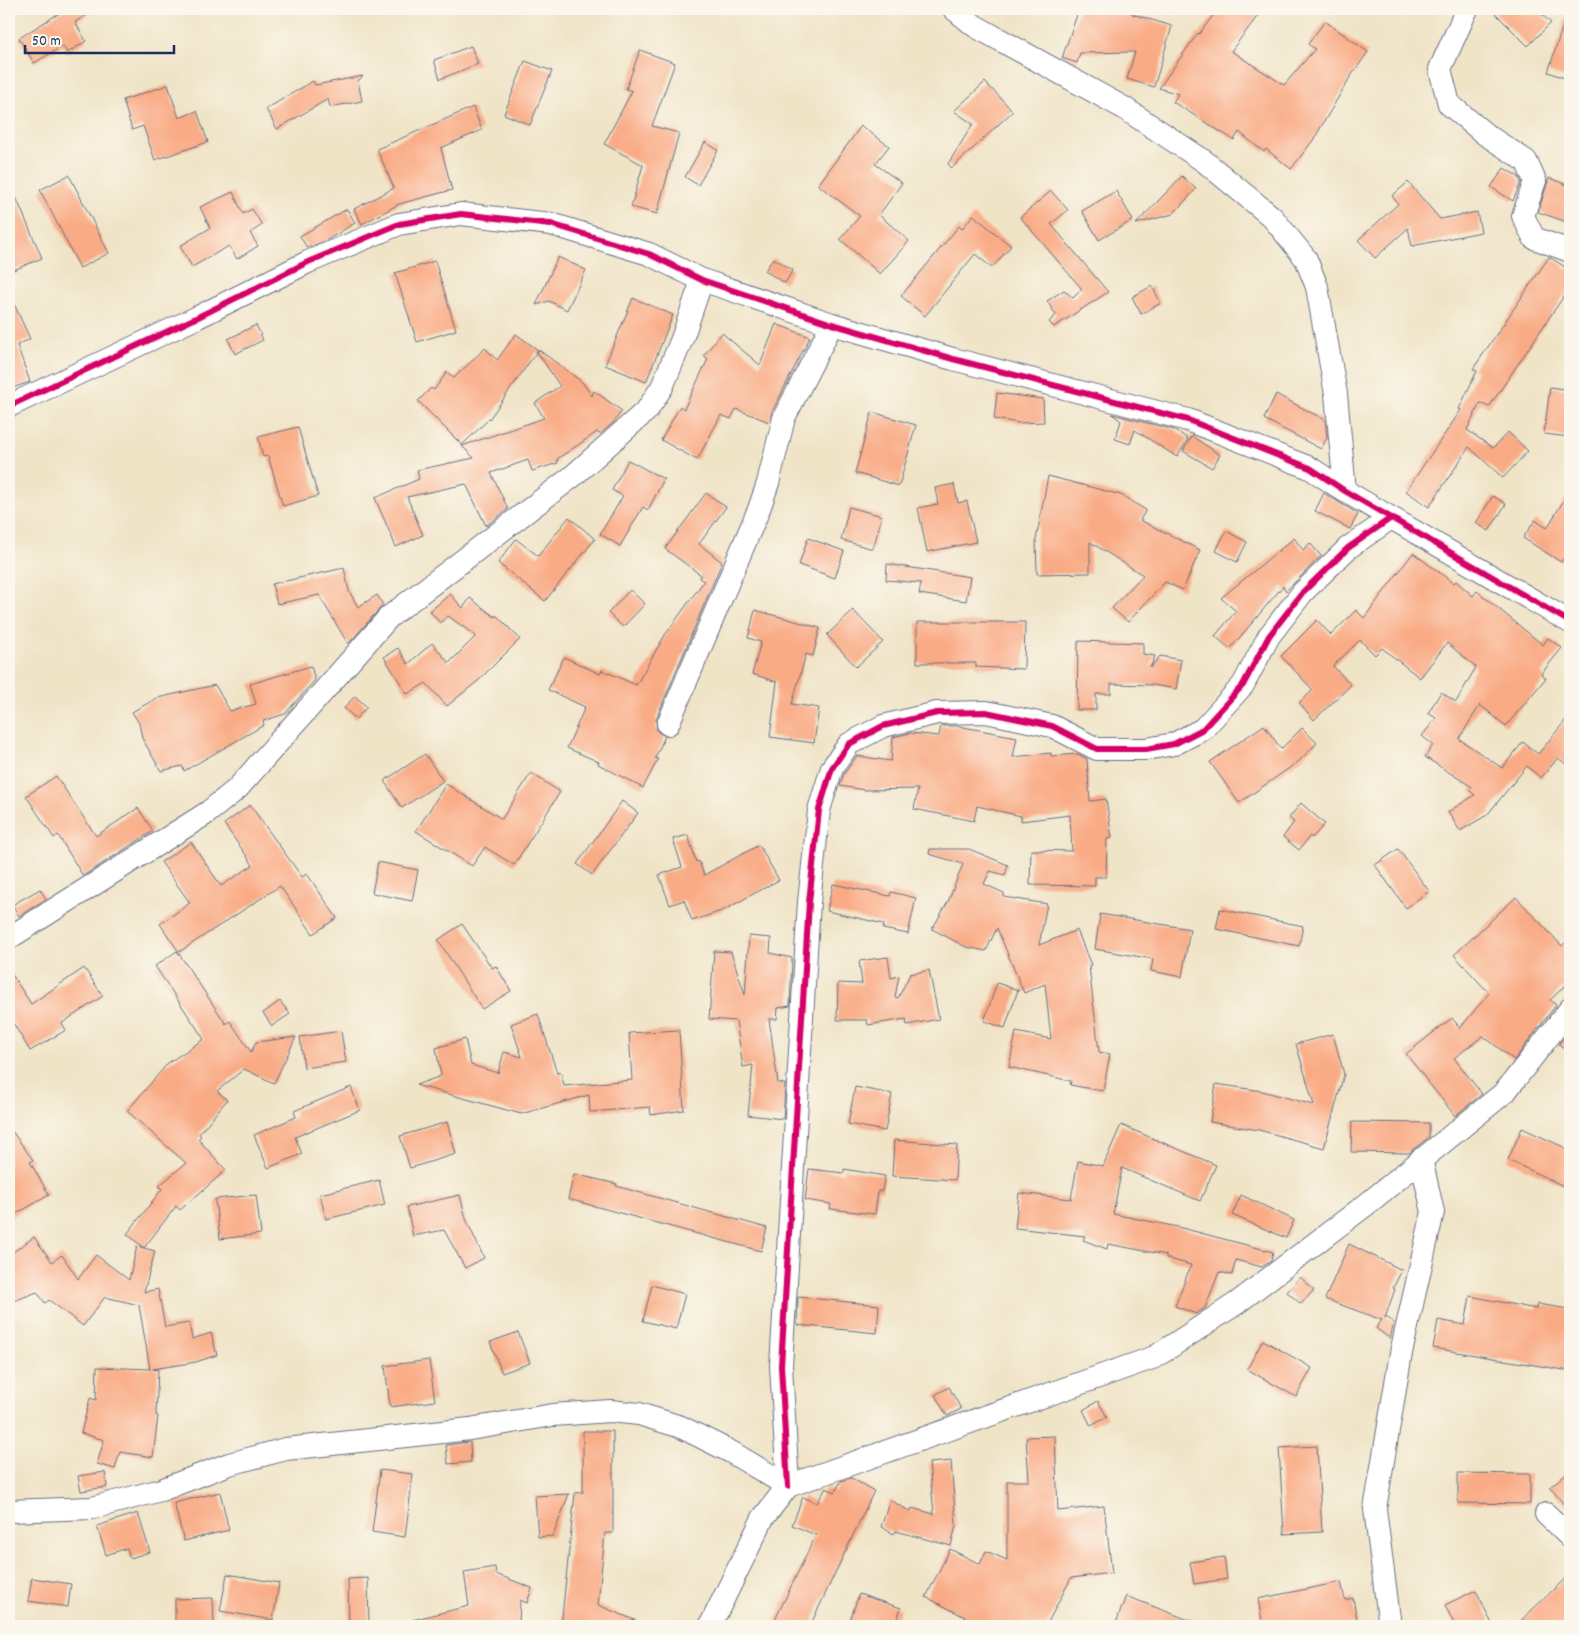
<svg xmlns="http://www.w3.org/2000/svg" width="1579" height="1635" font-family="Dekko,sans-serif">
	<rect width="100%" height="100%" fill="#fbf7ec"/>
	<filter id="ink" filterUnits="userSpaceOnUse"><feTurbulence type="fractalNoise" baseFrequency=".02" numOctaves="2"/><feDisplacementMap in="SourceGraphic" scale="10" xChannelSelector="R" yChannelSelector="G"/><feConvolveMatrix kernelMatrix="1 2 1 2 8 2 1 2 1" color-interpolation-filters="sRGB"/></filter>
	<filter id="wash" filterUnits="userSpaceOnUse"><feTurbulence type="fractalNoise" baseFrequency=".0096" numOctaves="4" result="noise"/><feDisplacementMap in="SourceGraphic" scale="20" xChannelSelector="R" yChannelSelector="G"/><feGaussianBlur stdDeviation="1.12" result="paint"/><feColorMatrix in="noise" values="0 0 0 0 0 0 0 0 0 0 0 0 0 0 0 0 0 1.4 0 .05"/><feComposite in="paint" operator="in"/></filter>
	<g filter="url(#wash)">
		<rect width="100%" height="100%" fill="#f0e4c7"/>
		<g id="blocks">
			<!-- building -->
			<g fill="#f9ab85">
				<path d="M66,9H97L75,22L86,41L67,53L63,46L34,63L19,38Z"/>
				<path d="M1079,9H1133L1132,14L1172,26L1154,87L1127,79L1135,52L1080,53L1077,63L1062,58Z"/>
				<path d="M1218,9H1263L1231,51L1284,85L1315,49L1308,44L1325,21L1368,52L1349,79L1314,139L1291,169L1266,149L1264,152L1239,132L1234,140L1173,102L1178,94L1159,88L1198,33L1199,34Z"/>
				<path d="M1491,9H1536L1551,23L1528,46Z"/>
				<path d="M1567,13L1570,14V80L1548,72Z"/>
				<path d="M471,46L478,64L440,79L434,60Z"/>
				<path d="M640,50L675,63L652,126L679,133L657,214L631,207L643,165L604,144L632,91L626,89Z"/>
				<path d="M525,61L552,71L530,125L504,114Z"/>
				<path d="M363,76L358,81L362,101L330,107L328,99L277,129L266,109L313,81L315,85Z"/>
				<path d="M985,82L1013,111L952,168L948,164L973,124L954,111Z"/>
				<path d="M168,85L179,118L197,111L208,142L155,160L143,126L132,130L123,100Z"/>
				<path d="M473,107L482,130L441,148L452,190L399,204L362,224L354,209L394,188L377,149Z"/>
				<path d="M861,126L889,146L875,164L902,183L879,215L909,241L880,274L840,239L860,216L818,185Z"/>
				<path d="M705,142L718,150L698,185L685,177Z"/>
				<path d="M1504,168L1519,177L1521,182L1513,201L1491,187Z"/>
				<path d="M69,175L109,253L80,268L40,190Z"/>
				<path d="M1182,176L1196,189L1173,214L1136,224Z"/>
				<path d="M1549,178L1570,186V223L1538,212Z"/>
				<path d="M9,181L42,258L9,272Z"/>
				<path d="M1408,182L1440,219L1477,212L1481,232L1412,246L1408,228L1375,258L1358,240L1398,204L1392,196Z"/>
				<path d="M1051,191L1068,210L1051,224L1108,292L1054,327L1049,322L1056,315L1047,301L1064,290L1073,298L1082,289L1020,217Z"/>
				<path d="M1116,191L1133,220L1099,240L1082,211Z"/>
				<path d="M233,192L243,214L252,209L262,225L250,233L258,246L237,259L229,246L192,267L180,246L210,228L200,207Z"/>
				<path d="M347,209L355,223L327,240L307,248L300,236Z"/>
				<path d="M973,215L1011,246L992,268L975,254L925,316L901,296L959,226L962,229Z"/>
				<path d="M558,257L586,270L567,310L549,301L536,305Z"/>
				<path d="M1549,257L1570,270V287L1489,407L1480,403L1467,430L1493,448L1508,432L1528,451L1503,478L1469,447L1429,507L1406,491L1461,410L1459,409L1477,371L1473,369Z"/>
				<path d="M773,258L793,270L785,283L765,271Z"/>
				<path d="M435,261L456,330L417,342L395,273Z"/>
				<path d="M1152,286L1161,303L1141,314L1132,297Z"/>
				<path d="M9,293L30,339L17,345L30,382L12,388L9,379Z"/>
				<path d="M633,298L673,315L646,382L605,365Z"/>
				<path d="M776,324L810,337L772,412L769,422L736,409L731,419L721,415L697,460L661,440L680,406L684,409L708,359L704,355L722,333L760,365Z"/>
				<path d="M256,325L263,340L235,354L228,339Z"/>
				<path d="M516,334L538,350L490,418L462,445L418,401L431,388L434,390L447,372L454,378L485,348L497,360Z"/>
				<path d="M539,350L582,382L592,396L594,391L622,411L613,423L600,434L597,432L557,459L558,463L532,471L528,460L491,473L508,509L486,526L466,484L407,497L423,535L396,547L375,498L419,479L417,470L474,458L462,446L544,418L535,403L560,386L537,352Z"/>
				<path d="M1550,387L1570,390V437L1544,434Z"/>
				<path d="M997,393L1043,399L1044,422L1019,423L994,419Z"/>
				<path d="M1276,394L1325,420L1327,438L1321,449L1264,419Z"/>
				<path d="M872,412L916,425L899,486L855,473Z"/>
				<path d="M1112,414L1175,430L1188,439L1177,457L1135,430L1130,444L1115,439L1121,421Z"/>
				<path d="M298,427L318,496L283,506L268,456L263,457L258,437Z"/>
				<path d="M1192,436L1220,455L1212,468L1183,451Z"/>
				<path d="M628,460L664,479L648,510L643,507L620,546L600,534L623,496L612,490Z"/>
				<path d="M1048,476L1121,495L1146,510L1140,520L1200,550L1183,590L1165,582L1128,622L1112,608L1143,575L1090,542V573L1037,574L1036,540Z"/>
				<path d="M954,484L958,503L967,501L976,542L927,552L918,508L938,504L935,488Z"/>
				<path d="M1570,490V548L1561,562L1523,538L1535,520L1547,528Z"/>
				<path d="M706,493L726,507L699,544L722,562L656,719L657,731L665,736L655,758L658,759L643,788L598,764L599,762L567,748L585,707L548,690L564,657L600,674L602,670L636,685L665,635L704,581L699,578L701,575L665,549Z"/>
				<path d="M1324,493L1358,514L1350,529L1315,511Z"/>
				<path d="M1493,496L1506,504L1489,531L1476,523Z"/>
				<path d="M849,507L882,516L873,549L841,540Z"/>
				<path d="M569,517L595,539L545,601L498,563L516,539L538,556Z"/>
				<path d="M1226,531L1247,542L1237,562L1216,551Z"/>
				<path d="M808,538L844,551L835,578L799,565Z"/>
				<path d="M1294,538L1303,550L1310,543L1321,556L1286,591L1283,586L1230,649L1215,636L1236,611L1221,598Z"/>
				<path d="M1413,553L1454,583L1456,581L1473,596L1477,591L1543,645L1548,638L1562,648L1541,674L1546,678L1506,726L1480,705L1459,739L1502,768L1523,742L1538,754L1570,715V767L1558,758L1541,778L1527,766L1487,815L1460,831L1448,812L1475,795L1469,790L1472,787L1425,757L1433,745L1422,736L1436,718L1428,713L1441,692L1456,702L1476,667L1447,643L1420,678L1382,648L1375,655L1360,640L1333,666L1351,685L1314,720L1299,703L1313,690L1281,656L1317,620L1331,635L1356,610L1364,618Z"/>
				<path d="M887,564L970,577L966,601L919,594L921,583L886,580Z"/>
				<path d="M344,568L349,591L358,607L377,595L383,605L348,644L319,595L277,604L272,584Z"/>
				<path d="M630,590L645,604L623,627L608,613Z"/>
				<path d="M450,594L463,608L470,598L495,617L496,615L520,639L479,680L447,706L426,683L407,694L384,657L398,648L408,664L432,643L449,663L476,636L448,616L440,623L430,611Z"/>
				<path d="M755,610L820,628L813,656L806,654L792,704L819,708L814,743L770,737L777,682L752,674L761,642L748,638Z"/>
				<path d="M853,610L883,642L856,667L827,635Z"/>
				<path d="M917,622H1025L1024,669L976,667V663H917Z"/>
				<path d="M1078,641L1143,643V654L1155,656L1150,668L1160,656L1181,660L1176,689L1153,685L1111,684V694H1096V710H1077Z"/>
				<path d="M311,666L315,680L285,714L263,721L264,725L184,771L182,766L161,771L142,738L139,723L132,712L157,698L215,685L230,711L256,704L250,684Z"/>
				<path d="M355,696L367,707L356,719L344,708Z"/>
				<path d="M1264,725L1281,749L1302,728L1317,743L1298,762L1239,803L1210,762Z"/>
				<path d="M941,726H958L1017,737L1013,757L1051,753V756L1078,754L1087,759L1090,801L1106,799L1112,838L1107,839L1106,877H1095V886L1030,885L1031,850L1072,851L1070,815L1021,821V816L977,806L974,821L914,809L918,789L865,790L840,786L844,774L857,756L891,761L893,737L911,733L939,736Z"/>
				<path d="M425,754L443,781L402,808L384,781Z"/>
				<path d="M531,773L560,792L514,865L485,847L472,866L416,831L446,784L502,819Z"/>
				<path d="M56,776L96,836L138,808L153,831L83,876L58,835L54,838L26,796Z"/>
				<path d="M622,801L638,813L592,875L577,864Z"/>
				<path d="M1301,803L1325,824L1312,838L1310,836L1299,850L1283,837L1294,822L1289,818Z"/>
				<path d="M250,805L302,877L307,874L337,918L313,934L280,886L179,952L160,924L190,903L161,862L191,842L221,886L253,865L224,824Z"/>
				<path d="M688,835L696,862L699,861L704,875L759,845L779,880L724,910L692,921L684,900L670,905L659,875L682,867L673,839Z"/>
				<path d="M930,849H969L1008,865L1005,875L990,871L984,884L1004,893V897L1047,904L1039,945L1077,930L1091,965L1089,966L1099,1052L1110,1054L1103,1091L1070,1085L1071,1081L1009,1067L1016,1032L1051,1039L1045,984L1024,993L997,928L986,951L966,947L932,929L948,902L963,864L929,854Z"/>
				<path d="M1398,849L1429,891L1406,908L1375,865Z"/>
				<path d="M378,862L418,870L412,901L372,893Z"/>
				<path d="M833,884L890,896L891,892L916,898L908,934L883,929L884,924L827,911Z"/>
				<path d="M40,889L46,899L19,916L12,905Z"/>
				<path d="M1516,897L1562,946L1570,938V981L1550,1000L1556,1005L1514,1060L1483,1036L1454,1058L1482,1094L1455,1116L1406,1054L1452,1018L1460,1028L1489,993L1454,955Z"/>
				<path d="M1220,909L1303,926L1299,946L1216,929Z"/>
				<path d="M1100,914L1190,929L1182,977L1151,971L1153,959L1095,949Z"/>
				<path d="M462,924L492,968L496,966L511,991L482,1009L438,940Z"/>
				<path d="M749,936L771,938L770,953L792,958L790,1006L778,1008L777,1019H769L778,1083L785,1084L783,1119L748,1115L753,1065L743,1067L736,1021L709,1019L714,951L731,952L745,995Z"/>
				<path d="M177,951L226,1024L230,1021L251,1052L256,1042L296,1037L274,1083L244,1069L217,1091L227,1100L199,1134L201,1136L198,1139L226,1170L180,1210L176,1206L144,1248L155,1251L144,1292L158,1289L165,1327L189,1323L192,1339L211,1333L217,1355L196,1362L153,1369L158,1370L156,1415L158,1416L153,1457L120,1452L115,1469L97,1464L104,1440L81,1433L90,1398L96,1400L97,1367L150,1369L139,1305L105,1297L83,1326L49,1300L45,1303L37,1292L9,1303V1255L34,1237L52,1262L62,1255L78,1279L96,1255L129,1280L137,1246L144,1248L127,1234L162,1189L159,1186L186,1163L127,1111L168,1063L204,1039L155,966Z"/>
				<path d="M888,957L891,978L899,976L895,997L898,998L910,974L929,970L939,1019L907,1025L906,1019L868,1025L867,1020H837L838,983L862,984L859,961Z"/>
				<path d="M84,968L103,996L62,1023L66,1030L30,1051L9,1016V970L31,1004Z"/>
				<path d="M997,983L1018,990L1005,1028L984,1021Z"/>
				<path d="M280,1001L290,1014L272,1026L263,1013Z"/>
				<path d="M538,1014L557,1073L561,1072L564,1086L632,1080L629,1033L679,1030L684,1110L651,1115L650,1107L590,1112L589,1095L521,1114L416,1085L441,1076L436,1048L465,1039L471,1065L498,1073L504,1052L522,1057L511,1024Z"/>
				<path d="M1570,1030V1055L1559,1044Z"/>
				<path d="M341,1031L346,1062L304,1068L300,1037Z"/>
				<path d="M1333,1034L1344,1074L1324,1148L1259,1130L1210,1122L1216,1084L1262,1091L1314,1105L1296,1044Z"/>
				<path d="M351,1087L360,1110L295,1137L302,1154L268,1168L254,1135L296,1117L294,1111Z"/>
				<path d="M855,1087L892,1094L885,1131L848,1124Z"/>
				<path d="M447,1122L456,1154L410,1168L400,1136Z"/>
				<path d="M1352,1122L1429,1123V1137L1409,1153L1351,1152Z"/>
				<path d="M1121,1125L1216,1165L1200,1201L1122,1168L1113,1214L1178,1227L1273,1252L1271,1261L1262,1267L1236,1260L1232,1275L1219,1272L1205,1308L1196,1314L1175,1306L1191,1265L1166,1258V1255L1108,1244L1107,1249L1083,1240L1085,1236L1015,1228L1019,1193L1071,1199L1078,1161L1103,1166Z"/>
				<path d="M9,1127L33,1160L30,1162L49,1195L9,1218Z"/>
				<path d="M1522,1128L1570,1150V1189L1508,1160Z"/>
				<path d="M894,1140L957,1145L955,1180L892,1176Z"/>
				<path d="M809,1169L844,1173V1169L885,1176L882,1191H878L875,1214L830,1209L831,1204L805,1200Z"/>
				<path d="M574,1174L617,1184L616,1186L767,1228L761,1251L568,1199Z"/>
				<path d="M379,1180L385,1205L326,1219L320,1194Z"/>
				<path d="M256,1195L261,1234L220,1239L215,1199Z"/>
				<path d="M460,1195L466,1219L484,1258L465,1268L444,1230L413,1236L407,1207Z"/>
				<path d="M1241,1195L1294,1220L1286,1238L1232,1215Z"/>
				<path d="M1349,1244L1402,1270L1393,1288L1395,1289L1385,1318L1386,1316L1394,1323L1390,1339L1376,1328L1382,1320L1325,1299Z"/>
				<path d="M1300,1277L1314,1290L1301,1304L1287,1292Z"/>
				<path d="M652,1285L685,1294L676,1329L643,1321Z"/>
				<path d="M1470,1296L1536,1309L1537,1304L1570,1309V1371L1433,1348L1438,1320L1465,1325Z"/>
				<path d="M798,1297L879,1305L877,1333L797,1325Z"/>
				<path d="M518,1332L530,1363L502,1373L490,1342Z"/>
				<path d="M1263,1340L1312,1368L1296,1397L1247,1369Z"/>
				<path d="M429,1360L435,1401L390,1407L385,1366Z"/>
				<path d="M949,1387L961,1409L947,1416L935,1395Z"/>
				<path d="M1098,1401L1107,1417L1091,1426L1083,1410Z"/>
				<path d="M583,1431H613V1533H605L598,1605L649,1626H561L575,1493L583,1492Z"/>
				<path d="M1055,1436L1058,1511L1104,1506L1112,1573L1071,1578L1046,1626H999L965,1619V1617L926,1597L950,1549L980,1564L986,1551L1007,1560V1481H1029L1026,1437Z"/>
				<path d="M470,1442L471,1462L448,1464L446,1445Z"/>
				<path d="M1317,1446L1322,1532L1284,1534L1279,1448Z"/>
				<path d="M951,1461L956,1525L951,1546L896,1531L894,1534L881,1527L890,1500L911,1512L912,1508L934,1514L929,1463Z"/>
				<path d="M380,1470L413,1474L405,1537L372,1532Z"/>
				<path d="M1570,1470V1512L1550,1487Z"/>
				<path d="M105,1472L107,1487L81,1491L78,1476Z"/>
				<path d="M1458,1473L1530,1474V1504L1458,1503Z"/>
				<path d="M851,1478L874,1491L810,1626H772L816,1535L792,1525L803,1497L817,1503L826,1488L835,1492L841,1481Z"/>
				<path d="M220,1492L229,1530L184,1541L174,1503Z"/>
				<path d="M569,1494L553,1536L538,1537L535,1496Z"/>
				<path d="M138,1513L150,1552L130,1558L127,1548L106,1555L97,1526Z"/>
				<path d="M1224,1557L1227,1579L1194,1584L1190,1562Z"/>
				<path d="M495,1567L496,1574L532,1588L527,1603L520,1600L519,1626H413L412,1620L469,1606L464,1572Z"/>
				<path d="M227,1574L279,1583L273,1620L220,1611Z"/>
				<path d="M1570,1574V1626H1515Z"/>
				<path d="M32,1578L71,1584L68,1607L28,1601Z"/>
				<path d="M368,1578L369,1626H349L348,1579Z"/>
				<path d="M1341,1582L1345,1600L1353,1598L1358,1624L1348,1626H1263L1258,1599Z"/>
				<path d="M1476,1590L1493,1626H1455L1445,1605Z"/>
				<path d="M859,1594L901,1608L895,1626H848Z"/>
				<path d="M1126,1596L1202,1625L1201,1626H1115Z"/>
				<path d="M213,1598L214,1626H175V1599Z"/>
			</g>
		</g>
	</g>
	<g filter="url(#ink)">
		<use href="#blocks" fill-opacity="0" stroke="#666e83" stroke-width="1"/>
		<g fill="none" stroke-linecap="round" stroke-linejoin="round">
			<defs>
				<g id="street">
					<path d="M954,9L975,26L1124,108L1204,161L1272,217L1306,259L1317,287L1336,394L1345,491"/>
					<path d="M1467,9L1440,69L1449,104L1485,134L1526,161L1535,181L1523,216L1534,238L1570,251"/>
					<path d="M9,406L198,317L308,262L399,224L461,214L551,224L649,254L702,280L832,324L953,359L1188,420L1310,468L1345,491L1570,622"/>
					<path d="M668,724L759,509L768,483L784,418L832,324"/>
					<path d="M9,938L207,813L237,789L389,617L573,476L647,410L662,387L682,339L702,280"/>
					<path d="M788,1486L781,1366L809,902L819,810L832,768L849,744L883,726L937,713L986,712L1052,726L1097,749H1146L1174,744L1203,729L1243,685L1269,636L1303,592L1348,548L1391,518"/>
					<path d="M9,1511L92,1508L161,1490L229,1464L286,1449L470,1429L553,1415L610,1411L639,1414L681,1427L731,1452L788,1486"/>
					<path d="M1546,1514L1570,1537"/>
					<path d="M710,1626L763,1518L788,1486L1155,1357L1237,1303L1367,1204L1505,1092L1570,1009"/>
					<path d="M1390,1626L1375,1509L1401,1353L1433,1212L1421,1159"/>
				</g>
			</defs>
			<!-- street casing -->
			<use href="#street" stroke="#666e83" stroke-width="24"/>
			<!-- street -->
			<use href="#street" stroke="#fff" stroke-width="22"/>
			<defs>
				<g id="cycleway">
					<path d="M9,406L198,317L308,262L399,224L461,214L551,224L649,254L702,280L832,324L953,359L1188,420L1310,468L1345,491L1570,622"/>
					<path d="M788,1486L781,1366L809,902L819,810L832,768L849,744L883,726L937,713L986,712L1052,726L1097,749H1146L1174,744L1203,729L1243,685L1269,636L1303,592L1348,548L1391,518"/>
				</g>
			</defs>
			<!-- cycleway casing -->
			<use href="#cycleway" stroke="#fbf7ec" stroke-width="9"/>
			<!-- cycleway -->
			<use href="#cycleway" stroke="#d6006c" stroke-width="6"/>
		</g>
	</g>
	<!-- margin -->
	<rect width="1579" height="1635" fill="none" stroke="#fbf7ec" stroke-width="30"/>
	<!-- scale -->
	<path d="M25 45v8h149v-8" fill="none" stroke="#1b2f5e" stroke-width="2.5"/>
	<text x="32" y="45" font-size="15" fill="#1b2f5e" stroke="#fbf7ec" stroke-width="4" paint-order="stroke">50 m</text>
</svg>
